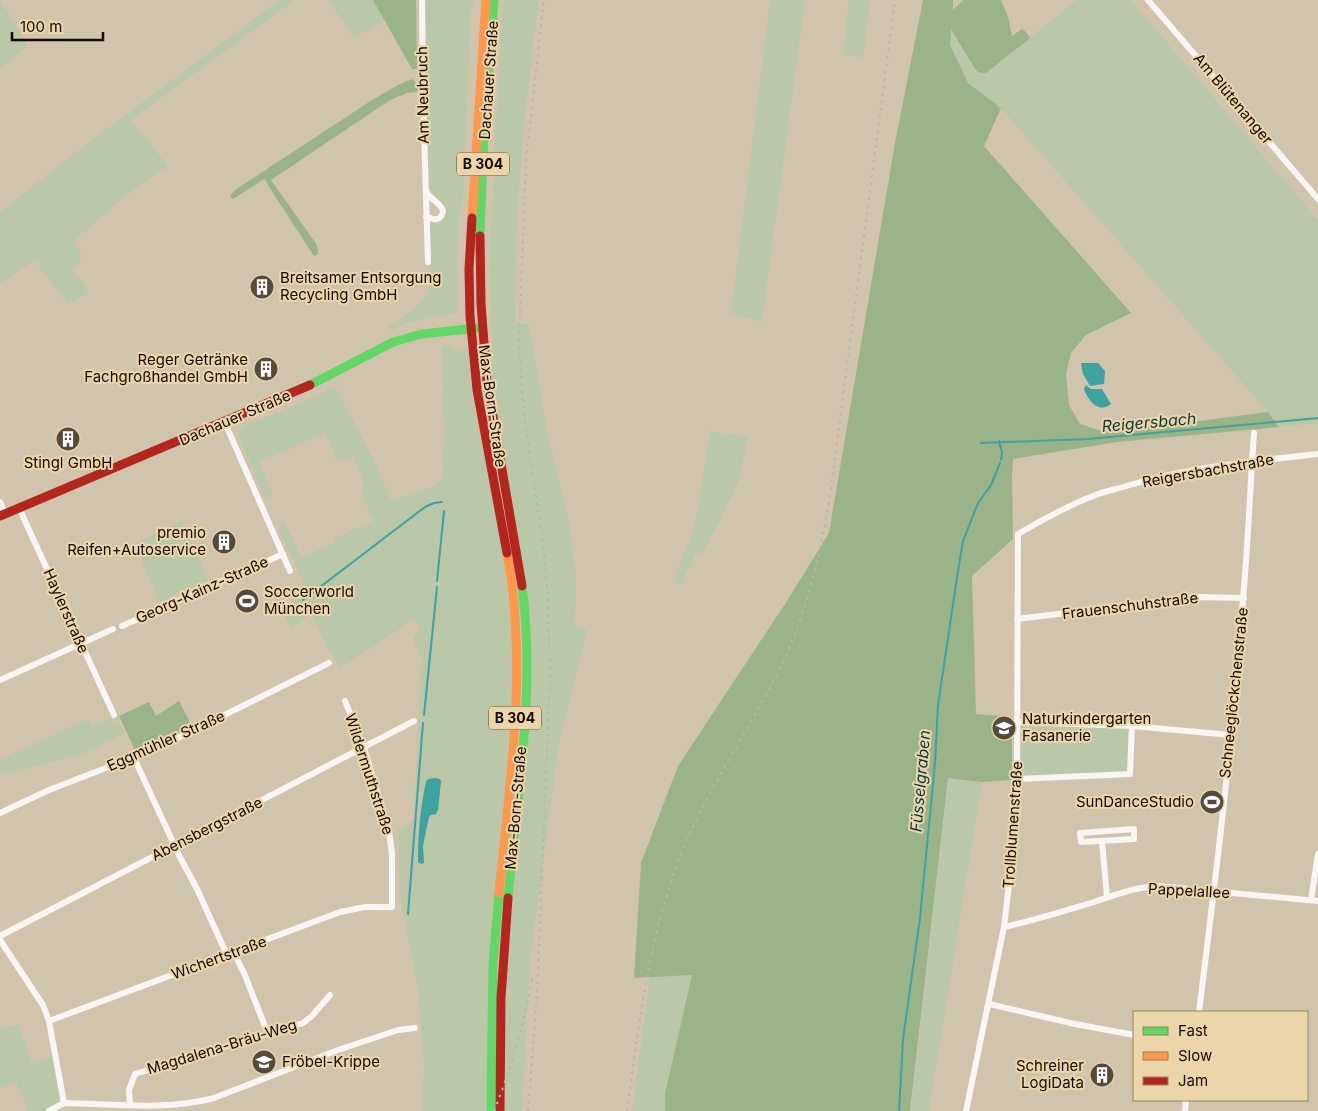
<svg xmlns="http://www.w3.org/2000/svg" width="1318" height="1111" font-family="Inter,sans-serif">
	<rect width="100%" height="100%" fill="#d1c4ad"/>
	<!-- green -->
	<g fill="#bac7a8">
		<path d="M0,0L28,46L0,69Z"/>
		<path d="M280,0H295L131,120L168,166L126,195L74,241L82,257L73,270L89,292L68,304L35,261L0,283V212L93,139Z"/>
		<path d="M328,0H373L385,21L354,37Z"/>
		<path d="M426,0H474L471,11L463,200C454,236 457,276 458,313L405,323L391,331L388,327C402,318 417,310 426,295C435,280 430,238 428,221L439,225L445,218V207C438,199 431,194 429,183L426,68Z"/>
		<path d="M504,0H539C525,109 513,214 516,324H529L547,430L569,522L576,577L575,626L587,630L559,743L530,962L522,1111H505L507,962L531,700L487,346L492,345L489,271L501,25Z"/>
		<path d="M770,0H805L762,322L731,313Z"/>
		<path d="M849,0H871L863,58L843,54Z"/>
		<path d="M1077,0H1131L1318,220V423L1279,427L1268,412L1001,108L968,83L950,45L951,27L955,38L962,46L972,65L986,73Z"/>
		<path d="M441,345H450L451,349L455,352L468,348L472,398L500,531L512,632L513,700L489,963L487,1111H422L424,1067L418,988L401,901L398,830L414,820L421,658L413,639L420,630L415,619L340,668L332,654L329,651L311,614L291,629L283,612L307,591L277,524L284,521L301,557L334,543L333,539L374,521L362,495L363,478L353,457L338,463L325,433L259,462L273,496L266,499L238,435L241,428L336,387C354,424 376,460 390,499L393,500L433,487L442,480L444,431Z"/>
		<path d="M710,431L748,437L739,480L719,523L702,553L696,554L681,584L672,582L693,531L698,509Z"/>
		<path d="M182,521L208,580L159,602L135,544Z"/>
		<path d="M110,718L113,724L121,726L125,733L91,751L0,776V759L89,719L92,727Z"/>
		<path d="M1021,727L1129,728L1127,772L1020,777Z"/>
		<path d="M949,778L982,782L929,1111H911Z"/>
		<path d="M692,975L665,1094V1111H632L650,977Z"/>
		<path d="M19,1024L31,1063L53,1057L59,1103L43,1111H28L16,1082L0,1088V1029Z"/>
	</g>
	<!-- forest -->
	<g fill="#9bb388">
		<path d="M373,0H416L417,69H412Z"/>
		<path d="M923,0H953V10L963,0H1001L1008,17L1012,36L1022,29L1026,32L1030,38L986,73C985,73 980,73 978,72C975,70 954,34 951,29L950,45L968,83L1001,108L984,146L1131,313L1086,335L1071,353L1066,374L1069,405L1080,424L1105,432L1154,427L1268,412L1279,427L1117,442L1013,459L1012,474L1013,539L972,576L976,714L1012,717V780L982,782L948,778L910,1111H665V1094L692,975L634,978L641,863L678,766L787,601L829,533L895,143Z"/>
		<path d="M413,79L418,87V92L407,93L390,100L271,180L317,245L318,254L314,256L264,179L233,199L230,196L235,190L369,102L398,85Z"/>
		<path d="M179,701L192,726L136,752L119,716L149,702L156,716Z"/>
	</g>
	<!-- water -->
	<g fill="#3fa2a0">
		<path d="M1081,363H1098L1105,371L1104,384L1090,386L1083,374Z"/>
		<path d="M1086,385L1091,389H1102L1111,404C1099,414 1088,401 1084,389Z"/>
		<path d="M435,778L440,779L441,781L438,810L436,814L431,815L429,817L423,846L424,863L421,864L418,862C418,834 420,809 426,782L428,779Z"/>
	</g>
	<g fill="none" stroke-linecap="round" stroke-linejoin="round">
		<!-- stream -->
		<g stroke="#3fa2a0" stroke-width="2">
			<path d="M999,441L1002,453L1001,460"/>
			<path d="M981,443L1088,439L1318,418"/>
			<path d="M437,581L444,511"/>
			<path d="M303,600L425,507L434,503L442,502"/>
			<path d="M424,715L437,587"/>
			<path d="M408,914L423,723"/>
			<path d="M899,1111L903,1039L920,918L935,763L938,705L958,571L963,541L978,503L991,485L1000,463"/>
		</g>
		<!-- street -->
		<g stroke="#f8f6f3" stroke-width="6">
			<path d="M422,0L423,98L428,262"/>
			<path d="M1148,0L1318,199"/>
			<path d="M426,191C430,200 441,202 443,211C441,222 433,220 426,216"/>
			<path d="M225,423L290,571"/>
			<path d="M0,502L5,514"/>
			<path d="M19,508L114,715"/>
			<path d="M1017,619L1196,597L1244,598"/>
			<path d="M122,626L283,554"/>
			<path d="M0,680L113,629"/>
			<path d="M1132,726L1231,735"/>
			<path d="M134,758L172,840L174,846L197,889L227,955"/>
			<path d="M1017,779L1130,774L1132,726L1018,722"/>
			<path d="M0,813L49,790L160,747L329,663"/>
			<path d="M1134,829V839L1081,842L1080,833Z"/>
			<path d="M1102,841L1107,897"/>
			<path d="M1311,900L1318,854"/>
			<path d="M1004,927C1035,920 1064,911 1094,902C1115,895 1135,887 1158,886L1318,901"/>
			<path d="M0,936L414,721"/>
			<path d="M0,940L43,1005L49,1021L64,1103"/>
			<path d="M234,953L244,973L268,1034"/>
			<path d="M989,1004L1075,1024L1134,1035"/>
			<path d="M1199,1012C1216,875 1233,737 1243,599C1248,544 1250,489 1254,433"/>
			<path d="M49,1021L340,912L365,907H392V854L389,831L364,748L345,701"/>
			<path d="M130,1105L129,1090L135,1074L303,1023L312,1016L330,995"/>
			<path d="M49,1111L64,1103C114,1104 165,1111 214,1098L338,1050L398,1030L415,1028"/>
			<path d="M966,1111L1004,927L1013,850L1017,779L1018,534C1042,520 1067,506 1093,496C1105,491 1117,489 1130,485C1191,467 1255,461 1318,454"/>
			<path d="M1185,1111L1186,1100"/>
		</g>
		<!-- fast -->
		<g stroke="#63d668" stroke-width="9">
			<path d="M480,236L484,130L494,0"/>
			<path d="M310,385L393,342L422,334L477,328"/>
			<path d="M508,898C517,795 536,690 522,586"/>
			<path d="M491,1111L493,964L499,893"/>
		</g>
		<!-- slow -->
		<g stroke="#ff974d" stroke-width="9">
			<path d="M472,218L486,0"/>
			<path d="M499,893C510,781 528,666 507,553"/>
		</g>
		<!-- jam -->
		<g stroke="#b3261e" stroke-width="9">
			<path d="M472,218L469,269L470,316L477,390L507,553"/>
			<path d="M480,236L481,304L487,382L522,586"/>
			<path d="M0,516L310,385"/>
			<path d="M500,1111L501,998L508,898"/>
		</g>
		<!-- rail -->
		<g stroke="#b8b4ae" stroke-width="2" stroke-dasharray="2.5 5" stroke-linecap="butt">
			<path d="M494,1111C511,1069 524,1024 532,979"/>
			<path d="M528,1111L537,995L550,676L548,598L543,544L526,429L522,394L519,340L526,160L544,0"/>
			<path d="M627,1111C640,1017 650,923 689,835C715,779 750,727 778,672C806,617 820,556 830,495L895,0"/>
		</g>
	</g>
	<!-- icons -->
	<defs>
		<symbol id="building-disc" viewBox="-11 -11 22 22"><circle r="9.5" fill="#554b3d" stroke="#edd5aa"/><path d="M-4-6H4V6H1V3H-1V6H-4ZM-2.5-4.3h1.7v1.8h-1.7ZM.8-4.3h1.7v1.8H.8ZM-2.5-1h1.7V.8h-1.7ZM.8-1h1.7V.8H.8Z" fill="#fff"/></symbol>
		<symbol id="stadium-disc" viewBox="-11 -11 22 22"><circle r="9.5" fill="#554b3d" stroke="#edd5aa"/><path d="M0-5a6.5 5 0 1 0 0 10a6.5 5 0 1 0 0-10ZM-3.5-1.8h7v3.6h-7Z" fill="#fff"/></symbol>
		<symbol id="school-disc" viewBox="-11 -11 22 22"><circle r="9.5" fill="#554b3d" stroke="#edd5aa"/><path d="M0-5L7-2L0 1L-7-2ZM-4 1L0 2.5L4 1V4Q0 6-4 4Z" fill="#fff"/></symbol>
	</defs>
	<g fill-rule="evenodd">
		<use href="#building-disc" x="248" y="273" width="28" height="28"/>
		<use href="#building-disc" x="252" y="355" width="28" height="28"/>
		<use href="#building-disc" x="54" y="425" width="28" height="28"/>
		<use href="#building-disc" x="210" y="528" width="28" height="28"/>
		<use href="#stadium-disc" x="233" y="587" width="28" height="28"/>
		<use href="#school-disc" x="990" y="714" width="28" height="28"/>
		<use href="#stadium-disc" x="1198" y="788" width="28" height="28"/>
		<use href="#school-disc" x="250" y="1048" width="28" height="28"/>
		<use href="#building-disc" x="1088" y="1061" width="28" height="28"/>
	</g>
	<g text-anchor="middle" stroke-width="4" stroke-linejoin="round" paint-order="stroke">
		<!-- shield labels -->
		<g fill="#edd5aa" stroke="#544733" stroke-width="1">
			<rect x="457" y="152.5" width="52" height="23" rx="4"/>
			<rect x="489" y="706.5" width="52" height="23" rx="4"/>
		</g>
		<g font-size="14" font-weight="bold" fill="#120a00">
			<text x="483" y="169">B 304</text>
			<text x="515" y="723">B 304</text>
		</g>
		<!-- street labels -->
		<g font-size="15" fill="#120a00" stroke="#edd5aa">
			<text transform="translate(489 80) rotate(-86)" y="5">Dachauer Straße</text>
			<text transform="translate(423 95) rotate(-91)" y="5">Am Neubruch</text>
			<text transform="translate(1233 99) rotate(50)" y="5">Am Blütenanger</text>
			<text transform="translate(492 406) rotate(82)" y="5">Max-Born-Straße</text>
			<text transform="translate(235 418) rotate(-23)" y="5">Dachauer Straße</text>
			<text transform="translate(1208 471) rotate(-10)" y="5">Reigersbachstraße</text>
			<text transform="translate(202 590) rotate(-24)" y="5">Georg-Kainz-Straße</text>
			<text transform="translate(1130 606) rotate(-7)" y="5">Frauenschuhstraße</text>
			<text transform="translate(66 611) rotate(66)" y="5">Haylerstraße</text>
			<text transform="translate(1234 693) rotate(-84)" y="5">Schneeglöckchenstraße</text>
			<text transform="translate(166 741) rotate(-24)" y="5">Eggmühler Straße</text>
			<text transform="translate(369 774) rotate(72)" y="5">Wildermuthstraße</text>
			<text transform="translate(516 808) rotate(-85)" y="5">Max-Born-Straße</text>
			<text transform="translate(1013 825) rotate(-86)" y="5">Trollblumenstraße</text>
			<text transform="translate(207 829) rotate(-27)" y="5">Abensbergstraße</text>
			<text transform="translate(1189 891) rotate(3)" y="5">Pappelallee</text>
			<text transform="translate(219 958) rotate(-20)" y="5">Wichertstraße</text>
			<text transform="translate(222 1047) rotate(-17)" y="5">Magdalena-Bräu-Weg</text>
		</g>
		<!-- poi labels -->
		<g font-size="15" fill="#120a00" stroke="#edd5aa" text-anchor="start">
			<text x="280" y="283">Breitsamer Entsorgung<tspan x="280" dy="17">Recycling GmbH</tspan></text>
			<text x="248" y="365" text-anchor="end">Reger Getränke<tspan x="248" dy="17">Fachgroßhandel GmbH</tspan></text>
			<text x="68" y="468" text-anchor="middle">Stingl GmbH</text>
			<text x="206" y="538" text-anchor="end">premio<tspan x="206" dy="17">Reifen+Autoservice</tspan></text>
			<text x="264" y="597">Soccerworld<tspan x="264" dy="17">München</tspan></text>
			<text x="1022" y="724">Naturkindergarten<tspan x="1022" dy="17">Fasanerie</tspan></text>
			<text x="1194" y="807" text-anchor="end">SunDanceStudio</text>
			<text x="282" y="1067">Fröbel-Krippe</text>
			<text x="1084" y="1071" text-anchor="end">Schreiner<tspan x="1084" dy="17">LogiData</tspan></text>
		</g>
		<!-- water labels -->
		<g font-size="16" font-style="italic" fill="#00393d" stroke="#edd5aa">
			<text transform="translate(1149 422) rotate(-5)" y="6">Reigersbach</text>
			<text transform="translate(920 781) rotate(-85)" y="6">Füsselgraben</text>
		</g>
	</g>
	<!-- legend -->
	<rect x="1133" y="1011" width="175" height="90" fill="#edd5aa" stroke="#958466"/>
	<rect x="1143" y="1027" width="25" height="8" fill="#63d668" stroke="#958466"/>
	<text x="1178" y="1036" font-size="15" fill="#120a00">Fast</text>
	<rect x="1143" y="1052" width="25" height="8" fill="#ff974d" stroke="#958466"/>
	<text x="1178" y="1061" font-size="15" fill="#120a00">Slow</text>
	<rect x="1143" y="1077" width="25" height="8" fill="#b3261e" stroke="#958466"/>
	<text x="1178" y="1086" font-size="15" fill="#120a00">Jam</text>
	<!-- scale -->
	<path d="M12 32v8h91v-8" fill="none" stroke="#120a00" stroke-width="2.5"/>
	<text x="20" y="32" font-size="15" fill="#120a00" stroke="#edd5aa" stroke-width="4" paint-order="stroke">100 m</text>
</svg>
